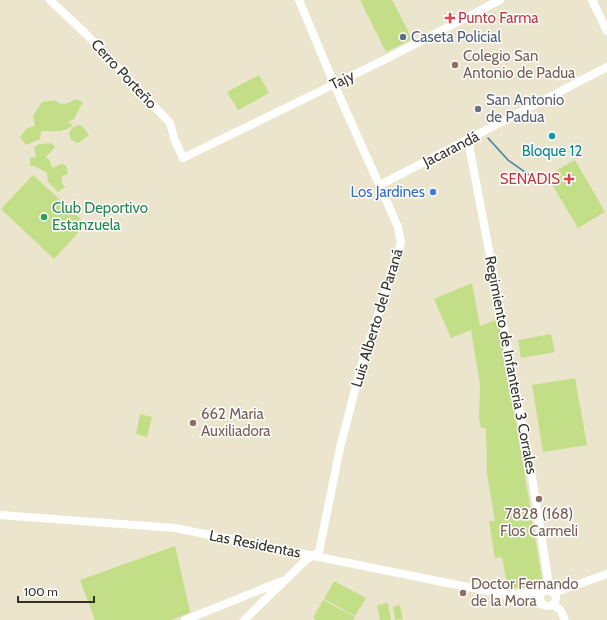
<svg xmlns="http://www.w3.org/2000/svg" width="607" height="620" font-family="Cabin,sans-serif">
	<rect width="100%" height="100%" fill="#ece5cd"/>
	<!-- green -->
	<g fill="#c2de87">
		<path d="M360,0H392L412,39L386,52Z"/>
		<path d="M259,75L269,93L238,110L227,92Z"/>
		<path d="M76,99L83,102L74,119L68,122L73,125C66,133 51,131 41,131L40,139L26,145L20,137L27,128L35,126L33,116L42,102L55,100L58,103C64,105 70,103 76,99Z"/>
		<path d="M79,125L82,126L89,135L78,143L71,140L69,133L72,128Z"/>
		<path d="M52,143L55,147L46,157L50,161L52,168L61,164L66,165L68,174L62,176V183L65,187L58,192L48,182L47,173L35,166H30V158L36,157L34,147L40,144Z"/>
		<path d="M575,160L605,212L578,228L547,176Z"/>
		<path d="M33,175L86,224L54,259L1,209Z"/>
		<path d="M472,283L480,326L499,319L543,585L508,589L502,557L495,558L489,521H495L487,474L486,428H481L479,418L480,385L471,330L451,338L434,299Z"/>
		<path d="M551,334L555,352L521,358L518,340Z"/>
		<path d="M575,378L587,445L543,452L532,385Z"/>
		<path d="M140,414L152,417L147,437L136,434Z"/>
		<path d="M175,546L190,611L189,613L171,620H95L80,580Z"/>
		<path d="M334,581L366,598L355,616L324,599Z"/>
		<path d="M323,600L355,617L353,620H316L313,618Z"/>
		<path d="M388,603L391,620H380L377,605Z"/>
		<path d="M400,605L403,619L395,620L393,607Z"/>
	</g>
	<g fill="none" stroke-linecap="round" stroke-linejoin="round">
		<!-- stream -->
		<path stroke="#3d7d9f" stroke-width="1.5" d="M488,138L508,160L535,179"/>
		<!-- secondary -->
		<g stroke="#fff" stroke-width="8">
			<path d="M50,0L86,34L170,123L174,138L183,158L384,60L500,0"/>
			<path d="M592,0L607,31"/>
			<path d="M468,140L531,471L550,591"/>
			<path d="M380,185L607,67"/>
			<path d="M0,515L175,528L507,595L544,605"/>
			<circle cx="548" cy="598" r="8"/>
			<path d="M553,593L607,574"/>
			<path d="M514,594L545,591"/>
			<path d="M553,604L561,611L565,620"/>
			<path d="M185,620L282,581"/>
			<path d="M244,620L307,559L319,552L340,448L360,370L401,243L398,227L334,84L299,0"/>
		</g>
	</g>
	<!-- markers -->
	<g fill="#e0444e" stroke="#fff" stroke-width="1.5">
		<path d="M448 12h4v4h4v4h-4v4h-4v-4h-4v-4h4z"/>
		<path d="M567 173h4v4h4v4h-4v4h-4v-4h-4v-4h4z"/>
	</g>
	<circle fill="#5c6f8a" stroke="#fff" stroke-width="1.5" cx="403" cy="37" r="4"/>
	<g fill="#8d6e63" stroke="#fff" stroke-width="1.5">
		<circle cx="455" cy="65" r="4"/>
		<circle cx="193" cy="423" r="4"/>
		<circle cx="539" cy="499" r="4"/>
		<circle cx="463" cy="593" r="4"/>
	</g>
	<circle fill="#6b7280" stroke="#fff" stroke-width="1.5" cx="478" cy="109" r="4"/>
	<circle fill="#0f9aa8" stroke="#fff" stroke-width="1.5" cx="552" cy="136" r="4"/>
	<circle fill="#3f7fe0" stroke="#fff" stroke-width="1.5" cx="433" cy="192" r="4"/>
	<circle fill="#2e9e5b" stroke="#fff" stroke-width="1.5" cx="44" cy="217" r="4"/>
	<g text-anchor="middle" stroke-width="3" stroke-linejoin="round" paint-order="stroke">
		<!-- health labels -->
		<g font-size="15" fill="#be3a42" stroke="#fff" text-anchor="start">
			<text x="458" y="23">Punto Farma</text>
			<text x="560" y="184" text-anchor="end">SENADIS</text>
		</g>
		<!-- service labels -->
		<g font-size="15" fill="#4e5e75" stroke="#fff" text-anchor="start">
			<text x="411" y="42">Caseta Policial</text>
		</g>
		<!-- education labels -->
		<g font-size="15" fill="#785e54" stroke="#fff" text-anchor="start">
			<text x="463" y="61">Colegio San<tspan x="463" dy="17">Antonio de Padua</tspan></text>
			<text x="201" y="419">662 Maria<tspan x="201" dy="17">Auxiliadora</tspan></text>
			<text x="539" y="519" text-anchor="middle">7828 (168)<tspan x="539" dy="17">Flos Carmeli</tspan></text>
			<text x="471" y="589">Doctor Fernando<tspan x="471" dy="17">de la Mora</tspan></text>
		</g>
		<!-- street labels -->
		<g font-size="15" fill="#353229" stroke="#fff">
			<text transform="translate(124 74) rotate(47)" y="5">Cerro Porteño</text>
			<text transform="translate(342 80) rotate(-26)" y="5">Tajy</text>
			<text transform="translate(451 149) rotate(-27)" y="5">Jacarandá</text>
			<text transform="translate(377 318) rotate(-73)" y="5">Luis Alberto del Paraná</text>
			<text transform="translate(511 365) rotate(79)" y="5">Regimiento de Infanteria 3 Corrales</text>
			<text transform="translate(255 544) rotate(11)" y="5">Las Residentas</text>
		</g>
		<!-- worship labels -->
		<g font-size="15" fill="#5b616d" stroke="#fff" text-anchor="start">
			<text x="486" y="105">San Antonio<tspan x="486" dy="17">de Padua</tspan></text>
		</g>
		<!-- culture labels -->
		<g font-size="15" fill="#0d838f" stroke="#fff">
			<text x="552" y="156">Bloque 12</text>
		</g>
		<!-- shop labels -->
		<g font-size="15" fill="#366cbe" stroke="#fff" text-anchor="end">
			<text x="425" y="197">Los Jardines</text>
		</g>
		<!-- leisure labels -->
		<g font-size="15" fill="#27864d" stroke="#fff" text-anchor="start">
			<text x="52" y="213">Club Deportivo<tspan x="52" dy="17">Estanzuela</tspan></text>
		</g>
	</g>
	<!-- scale -->
	<path d="M18 596v6h76v-6" fill="none" stroke="#353229" stroke-width="2"/>
	<text x="24" y="596" font-size="12" fill="#353229" stroke="#ffffff" stroke-width="3" paint-order="stroke">100 m</text>
</svg>
